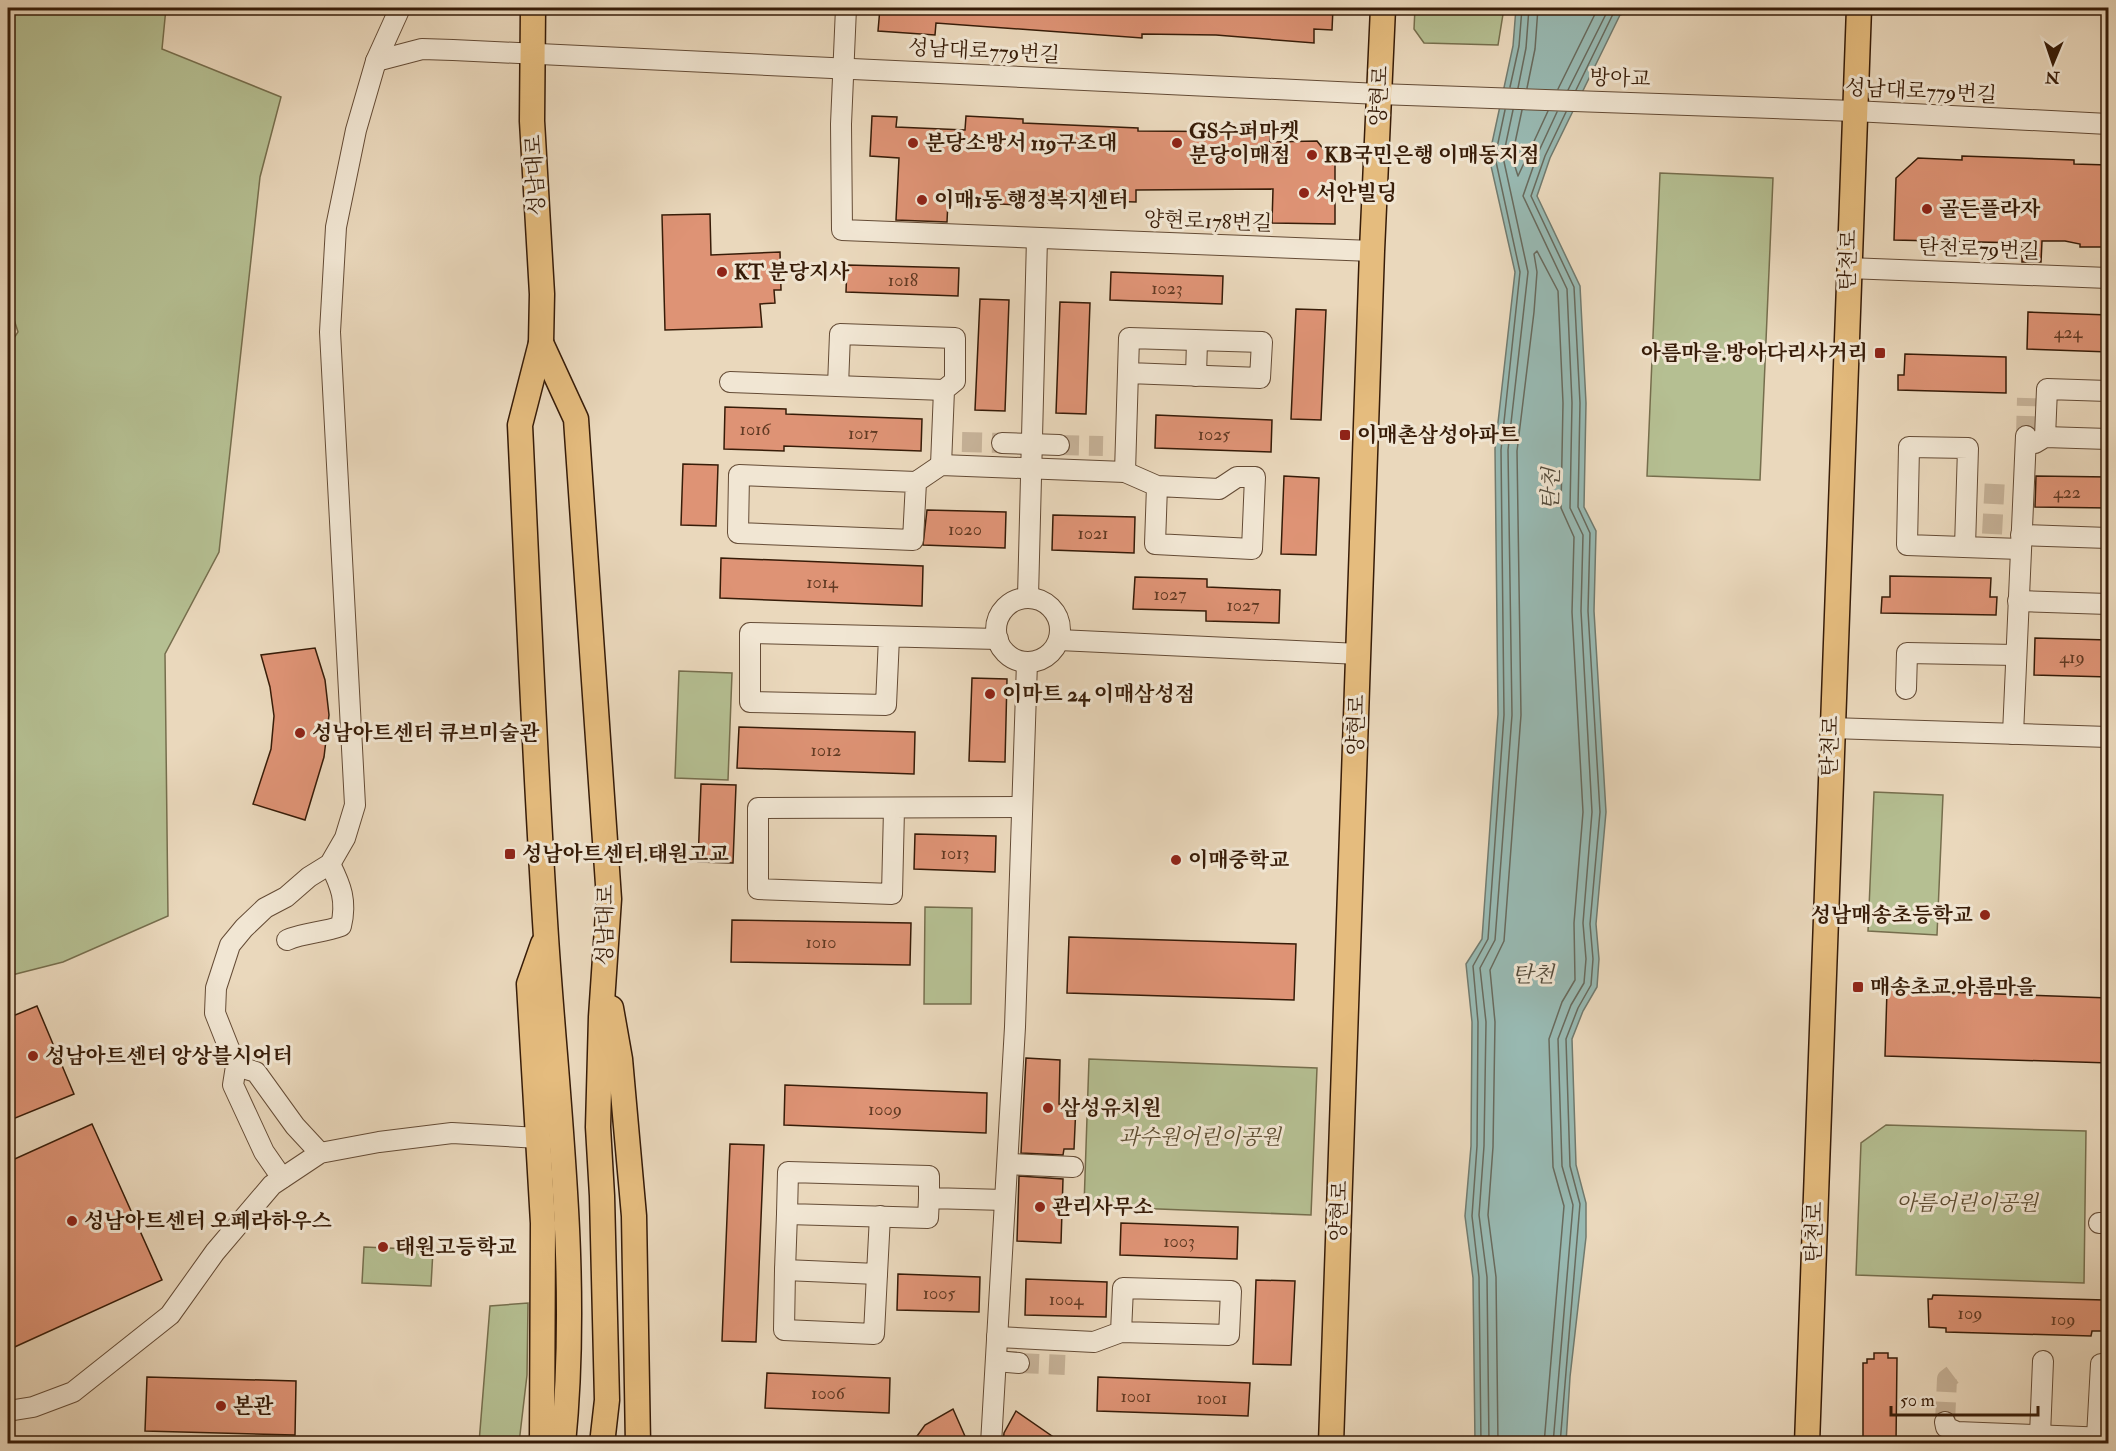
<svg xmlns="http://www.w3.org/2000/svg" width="2116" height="1451" font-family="'IM FELL Double Pica','Noto Serif KR',serif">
	<rect width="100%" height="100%" fill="#ead8bc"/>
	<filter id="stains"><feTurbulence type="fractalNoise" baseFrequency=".00333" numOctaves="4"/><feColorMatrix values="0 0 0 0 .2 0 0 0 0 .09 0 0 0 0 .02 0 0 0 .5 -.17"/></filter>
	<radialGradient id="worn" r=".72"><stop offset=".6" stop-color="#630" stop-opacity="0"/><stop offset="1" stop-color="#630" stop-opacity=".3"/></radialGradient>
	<!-- green -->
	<g fill="#b5bf92" stroke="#766e4d" stroke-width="1.5">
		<path d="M8,8H166L162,49L281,97L260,177L219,552L165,654L168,916L63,962L8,976V347L18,332L8,301Z"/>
		<path d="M1415,8H1504L1498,45L1424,43L1414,29Z"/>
		<path d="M1660,173L1773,178L1760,480L1647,476Z"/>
		<path d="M679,671L732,673L728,780L675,778Z"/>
		<path d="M1874,792L1943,795L1937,935L1868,931Z"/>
		<path d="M925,907L972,908L971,1004H924Z"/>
		<path d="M1089,1059L1317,1068L1311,1215L1084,1206Z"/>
		<path d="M1886,1125L2086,1131L2084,1283L1856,1275L1861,1143Z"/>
		<path d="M364,1247L433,1250L431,1286L362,1283Z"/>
		<path d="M528,1303L527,1375L519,1443H479L490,1306Z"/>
	</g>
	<!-- water -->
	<path fill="#98b9b2" stroke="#717a6e" stroke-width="1.5" d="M1516,8H1637L1620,15L1550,158L1537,196L1580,286L1586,403L1584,507L1596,531L1594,611L1606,812L1596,924L1599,959L1597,987L1583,1011L1572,1039L1576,1165L1586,1203V1237L1570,1377L1566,1443H1475L1473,1278L1465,1216L1471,1146L1472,1022L1466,964L1482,939L1498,714L1495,449L1515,272L1489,157L1513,46Z"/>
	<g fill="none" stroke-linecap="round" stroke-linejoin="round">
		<!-- shore -->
		<g stroke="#686a5d" stroke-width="1.5">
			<path d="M1510,87L1519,46L1522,8"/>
			<path d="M1518,88L1526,48L1529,8"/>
			<path d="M1527,88L1535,49L1538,8"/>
			<path d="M1558,89L1598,8"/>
			<path d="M1568,90L1609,8"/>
			<path d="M1576,90L1614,12L1622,8"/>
			<path d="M1522,110L1512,157L1518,176L1548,111"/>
			<path d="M1481,1444L1479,1277L1472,1216L1477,1146L1478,1022L1473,966L1488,939L1504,715L1501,450L1520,272L1495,157L1505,110"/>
			<path d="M1489,1444L1487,1277L1479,1215L1484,1146L1486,1022L1480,968L1495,940L1512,715L1508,450L1528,272L1503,157L1513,110"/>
			<path d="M1498,1444L1496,1277L1488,1215L1493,1147L1495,1022L1490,970L1504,941L1521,715L1517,451L1534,312L1537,272L1534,254L1537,251L1558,291L1563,403L1561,508L1574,537L1572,612L1583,812L1574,923L1575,980L1562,1002L1549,1039L1553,1167L1564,1206L1544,1444"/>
			<path d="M1553,1444L1573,1205L1562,1166L1558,1039L1571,1005L1584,983L1586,959L1583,923L1592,812L1581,611L1583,535L1570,508L1572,403L1567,289L1523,196L1538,153L1557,112"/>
			<path d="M1560,1444L1580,1204L1570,1166L1566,1039L1578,1008L1591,985L1593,959L1590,924L1600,812L1588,611L1590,533L1578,507L1580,403L1574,287L1531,196L1545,156L1566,112"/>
		</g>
	</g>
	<!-- building -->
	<g fill="#de9375" stroke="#371c08" stroke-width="1.5">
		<path d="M880,8H1333L1332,30L1314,29V43L1216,35L1142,34V38L936,23L935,35L878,31Z"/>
		<path d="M872,116L897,117L896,127L965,130L966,116L1023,119V123L1138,128V131L1270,132V142L1317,141L1335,164V224L1272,223L1273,189L1136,190V202L1073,200L1072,204L1020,202L1019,205L948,201L947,222L896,220L899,158L870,156Z"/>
		<path d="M1962,156L2074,160V164L2109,165V247H2080V244L2065,241H2042L2041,262H2022V243L1894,240L1896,178L1918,158L1962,160Z"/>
		<path d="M710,214L711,255L780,252L781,290H774L775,303L760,304L762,327L665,330L662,215Z"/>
		<path d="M847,265L959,268L958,296L846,292Z"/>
		<path d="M1111,272L1223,276L1222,304L1110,300Z"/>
		<path d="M980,299L1009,300L1005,411L975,410Z"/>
		<path d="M1060,302L1090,303L1086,414L1056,413Z"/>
		<path d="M1296,309L1326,310L1321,420L1291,419Z"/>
		<path d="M2028,312L2109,315V352L2027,349Z"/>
		<path d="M1905,354L2006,357V393L1898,390V375H1904Z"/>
		<path d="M725,407L786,409V414L922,419L921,451L784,446V451L724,449Z"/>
		<path d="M1156,415L1272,420L1271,452L1155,448Z"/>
		<path d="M683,464L718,465L716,526L681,525Z"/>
		<path d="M1284,476L1319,478L1316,555L1281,554Z"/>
		<path d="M2036,476L2109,477V508L2035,507Z"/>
		<path d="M927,510L1006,512L1005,548L923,545Z"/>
		<path d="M1053,515L1135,517L1134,553L1052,550Z"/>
		<path d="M721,558L923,566L922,606L720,598Z"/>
		<path d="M1890,576L1991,578L1990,597H1997L1996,615L1881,613L1882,597H1890Z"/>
		<path d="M1135,577L1207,579V587L1280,590L1279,623L1206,621V611L1133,609Z"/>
		<path d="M2035,638L2109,640V677L2034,675Z"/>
		<path d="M315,648L325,680L329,715L324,757L305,820L253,804L271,749L274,716L270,687L261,655Z"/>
		<path d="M972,678L1007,679L1005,762L969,761Z"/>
		<path d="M739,727L915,732L914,774L737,768Z"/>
		<path d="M701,784L736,785L733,863L698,862Z"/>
		<path d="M915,834L996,836L995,872L914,869Z"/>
		<path d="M732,920L911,923L910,965L731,962Z"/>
		<path d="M1069,937L1296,944L1294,1000L1067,993Z"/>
		<path d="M1887,990L2109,998V1063L1885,1056Z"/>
		<path d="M37,1006L74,1094L8,1121V1018Z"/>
		<path d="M1026,1058L1060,1060L1059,1104L1076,1105L1074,1149H1064L1063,1155L1021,1153Z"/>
		<path d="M785,1085L987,1093L986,1133L784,1125Z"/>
		<path d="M92,1124L162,1280L8,1350V1162Z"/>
		<path d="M730,1144L764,1145L756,1342L722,1341Z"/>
		<path d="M1019,1176L1063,1179L1061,1243L1017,1241Z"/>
		<path d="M1121,1223L1238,1227L1237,1259L1120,1255Z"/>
		<path d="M898,1274L980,1277L979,1312L897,1310Z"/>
		<path d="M1026,1279L1107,1282L1106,1317L1025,1315Z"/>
		<path d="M1256,1280L1295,1281L1291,1365L1253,1364Z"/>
		<path d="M1933,1295L2104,1300V1308H2109V1331H2092L2091,1336L1946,1332V1328L1929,1327L1928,1299H1932Z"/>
		<path d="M1874,1353H1888V1358H1897L1896,1443H1863V1363H1867V1359H1874Z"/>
		<path d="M767,1373L890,1378L889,1413L765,1408Z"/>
		<path d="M147,1377L296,1381L295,1435L145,1431Z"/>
		<path d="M1098,1377L1250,1383L1248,1416L1097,1411Z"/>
		<path d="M953,1409L968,1443H912L925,1425Z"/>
		<path d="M1016,1411L1062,1443H1003L1004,1433Z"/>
	</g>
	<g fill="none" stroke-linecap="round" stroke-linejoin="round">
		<!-- minor-tunnel -->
		<g stroke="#c6b298" stroke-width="20" stroke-dasharray="20 10" stroke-linecap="butt">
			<path d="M2026,436L2027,398"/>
			<path d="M962,442L1002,443"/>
			<path d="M1059,445L1103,446"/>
			<path d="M1992,534L1995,478"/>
			<path d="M1019,1363L1065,1365"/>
			<path d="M1945,1422L1947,1379L1955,1373"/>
		</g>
		<defs>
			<g id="minor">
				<path d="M846,8L841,124L842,230L1372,251"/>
				<path d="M376,61L422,49L453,50L1379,94L1854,111L2108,124"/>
				<path d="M1848,268L2108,278"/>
				<path d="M1196,376L1197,341"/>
				<path d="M730,382L944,390"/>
				<path d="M838,386L840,334L955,338V381L944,390L941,465"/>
				<path d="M2045,437L2047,389L2108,391"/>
				<path d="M1002,443L1059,445"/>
				<path d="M2035,443L2045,437L2108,439"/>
				<path d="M1125,472L1129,338L1262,342L1260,378L1128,373"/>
				<path d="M916,482L913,540L738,533L739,475L916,482L941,465L1125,472L1157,486L1155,544L1252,549L1255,477H1237L1219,489L1157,486"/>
				<path d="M2021,535L2108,538"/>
				<path d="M1965,547L1968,448L1909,447L1907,545L2020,549"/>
				<path d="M1028,597L1037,238"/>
				<circle cx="1028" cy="630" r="32"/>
				<path d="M2018,601L2108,604"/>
				<path d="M889,637L886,705L750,702V633L998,639"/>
				<path d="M1059,640L1359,654"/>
				<path d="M1906,689L1907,653L2016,655"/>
				<path d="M1831,728L2108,737"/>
				<path d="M2013,734L2026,436"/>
				<path d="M894,809L892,894L758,889V808L1022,807"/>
				<path d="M287,940C305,932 323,933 341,926C347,901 341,886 330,864"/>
				<path d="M236,1066L256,1072L295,1126L320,1153"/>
				<path d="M1008,1164L1073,1167"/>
				<path d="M282,1178L264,1152L233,1085L236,1066L215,1013L216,988L230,945L244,928L265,908L286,897L309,877L330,864L345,838L355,805L330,332L336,227L356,130L376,61L400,8"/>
				<path d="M929,1198V1176L788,1172L787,1214L928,1218L929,1198L1005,1200"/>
				<path d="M787,1214L785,1270L877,1274L880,1216"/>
				<path d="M2099,1223H2108"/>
				<path d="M785,1270L784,1330L874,1334L877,1274"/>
				<path d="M997,1337L1094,1342L1121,1332L1229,1335L1231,1291L1123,1288L1121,1332"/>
				<path d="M996,1361L1019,1363"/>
				<path d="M8,1411L33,1407L73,1392L170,1315L215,1252L272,1185L320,1153L379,1142L452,1133L539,1138"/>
				<path d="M1945,1422L1946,1427L1957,1432L2108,1438"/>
				<path d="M2040,1435L2043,1361"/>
				<path d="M2097,1437L2101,1364"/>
				<path d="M991,1444L1015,1027L1027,662"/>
			</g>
			<g id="major">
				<path d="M533,8L532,121L542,294L541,343L520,425C528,596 535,767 546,937C557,1105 580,1275 563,1444"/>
				<path d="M541,343L576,419L609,899L601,1017L598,1127L602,1196L607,1400L602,1444"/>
				<path d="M611,1008L620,1059L634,1216L638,1444"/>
				<path d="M542,1444L543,1223L529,984L543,944"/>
				<path d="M1331,1444L1372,251L1383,8"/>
				<path d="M1807,1444L1859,8"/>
			</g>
		</defs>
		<!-- minor casing -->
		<use href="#minor" stroke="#644b35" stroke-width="22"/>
		<!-- major casing -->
		<use href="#major" stroke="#371c08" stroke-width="27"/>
		<!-- minor -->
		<use href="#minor" stroke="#f1e6d3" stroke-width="20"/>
		<!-- major -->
		<use href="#major" stroke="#e5bc7e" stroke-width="24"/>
	</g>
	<!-- markers -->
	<g fill="#8f2418" stroke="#f1e6d3" stroke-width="2">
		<circle cx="913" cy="143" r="6"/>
		<circle cx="1177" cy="143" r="6"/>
		<circle cx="1312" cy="155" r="6"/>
		<circle cx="1304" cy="193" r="6"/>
		<circle cx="922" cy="200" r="6"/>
		<circle cx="1927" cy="209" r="6"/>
		<circle cx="722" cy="272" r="6"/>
		<rect x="1874" y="347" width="12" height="12" rx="3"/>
		<rect x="1339" y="429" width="12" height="12" rx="3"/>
		<circle cx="990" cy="694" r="6"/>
		<circle cx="300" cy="733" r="6"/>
		<rect x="504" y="848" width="12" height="12" rx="3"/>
		<circle cx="1176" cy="860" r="6"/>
		<circle cx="1985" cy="915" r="6"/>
		<rect x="1852" y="981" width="12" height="12" rx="3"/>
		<circle cx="33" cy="1056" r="6"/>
		<circle cx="1048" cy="1108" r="6"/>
		<circle cx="1040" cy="1207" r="6"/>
		<circle cx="72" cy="1221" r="6"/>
		<circle cx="383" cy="1247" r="6"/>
		<circle cx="221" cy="1406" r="6"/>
	</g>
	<g text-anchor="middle" stroke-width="6" stroke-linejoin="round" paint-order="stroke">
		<!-- number labels -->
		<g font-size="18" fill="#613a23">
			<text x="903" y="286">1018</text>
			<text x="1167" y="294">1023</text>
			<text x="2068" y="338">424</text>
			<text x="755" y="435">1016</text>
			<text x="863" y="439">1017</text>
			<text x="1214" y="440">1025</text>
			<text x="2067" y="498">422</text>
			<text x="965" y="535">1020</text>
			<text x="1093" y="539">1021</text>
			<text x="822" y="588">1014</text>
			<text x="1170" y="600">1027</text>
			<text x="1243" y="611">1027</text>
			<text x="2072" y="663">419</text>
			<text x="826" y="756">1012</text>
			<text x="955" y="859">1013</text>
			<text x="821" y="948">1010</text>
			<text x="885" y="1115">1009</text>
			<text x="1179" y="1247">1003</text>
			<text x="939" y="1299">1005</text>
			<text x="1066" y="1305">1004</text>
			<text x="1970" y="1319">109</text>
			<text x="2063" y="1325">109</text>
			<text x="828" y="1399">1006</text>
			<text x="1136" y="1402">1001</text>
			<text x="1212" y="1404">1001</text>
		</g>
		<!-- street labels -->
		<g font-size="21" fill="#371c08" stroke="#f1e6d3">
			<text transform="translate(984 51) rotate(3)" y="7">성남대로779번길</text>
			<text transform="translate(1620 78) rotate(2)" y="7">방아교</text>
			<text transform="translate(1921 91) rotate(3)" y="7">성남대로779번길</text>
			<text transform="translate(1379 96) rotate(-87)" y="7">양현로</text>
			<text transform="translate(535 175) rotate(-93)" y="7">성남대로</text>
			<text transform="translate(1208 221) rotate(2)" y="7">양현로178번길</text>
			<text transform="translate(1979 249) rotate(2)" y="7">탄천로79번길</text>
			<text transform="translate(1848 260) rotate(-88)" y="7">탄천로</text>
			<text transform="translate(1356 725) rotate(-88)" y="7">양현로</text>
			<text transform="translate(1830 746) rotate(-88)" y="7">탄천로</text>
			<text transform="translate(605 925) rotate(-89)" y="7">성남대로</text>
			<text transform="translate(1339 1211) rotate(-88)" y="7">양현로</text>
			<text transform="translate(1814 1232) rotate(-88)" y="7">탄천로</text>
		</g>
		<!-- poi labels -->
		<g font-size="21" font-weight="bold" fill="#371c08" stroke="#f1e6d3" text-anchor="start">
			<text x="1189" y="138">GS수퍼마켓<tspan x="1189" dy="24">분당이매점</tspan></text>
			<text x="925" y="150">분당소방서 119구조대</text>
			<text x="1324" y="162">KB국민은행 이매동지점</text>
			<text x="1316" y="200">서안빌딩</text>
			<text x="934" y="207">이매1동 행정복지센터</text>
			<text x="1939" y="216">골든플라자</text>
			<text x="734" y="279">KT 분당지사</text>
			<text x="1868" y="360" text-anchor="end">아름마을.방아다리사거리</text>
			<text x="1357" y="442">이매촌삼성아파트</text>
			<text x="1002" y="701">이마트 24 이매삼성점</text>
			<text x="312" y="740">성남아트센터 큐브미술관</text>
			<text x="522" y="861">성남아트센터.태원고교</text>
			<text x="1188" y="867">이매중학교</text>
			<text x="1973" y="922" text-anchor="end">성남매송초등학교</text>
			<text x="1870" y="994">매송초교.아름마을</text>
			<text x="45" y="1063">성남아트센터 앙상블시어터</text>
			<text x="1060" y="1115">삼성유치원</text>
			<text x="1052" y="1214">관리사무소</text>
			<text x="84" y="1228">성남아트센터 오페라하우스</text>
			<text x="395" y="1254">태원고등학교</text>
			<text x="233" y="1413">본관</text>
		</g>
		<!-- park labels -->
		<g font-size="21" font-style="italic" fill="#5d4d31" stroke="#f1e6d3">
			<text x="1200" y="1144">과수원어린이공원</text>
			<text x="1967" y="1210">아름어린이공원</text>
		</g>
		<!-- water labels -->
		<g font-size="22" font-style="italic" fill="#544b3b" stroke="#f1e6d3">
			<text transform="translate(1550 489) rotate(-88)" y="8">탄천</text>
			<text x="1533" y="982">탄천</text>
		</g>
	</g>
	<!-- margin -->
	<rect width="2116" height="1451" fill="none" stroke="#ead8bc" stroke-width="30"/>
	<rect x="9" y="9" width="2098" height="1433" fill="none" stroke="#371c08" stroke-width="3"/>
	<rect x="15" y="15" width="2086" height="1421" fill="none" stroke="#371c08" stroke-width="1.5"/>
	<!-- north arrow -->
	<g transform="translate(2053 63) rotate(182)" stroke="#f1e6d3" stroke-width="4.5" paint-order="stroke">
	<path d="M0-4.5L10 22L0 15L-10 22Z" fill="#371c08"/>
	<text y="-9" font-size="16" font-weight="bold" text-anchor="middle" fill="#371c08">N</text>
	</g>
	<!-- scale -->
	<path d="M1891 1406v9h147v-9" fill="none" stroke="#371c08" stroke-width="3"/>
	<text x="1900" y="1406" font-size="18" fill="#371c08" stroke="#f1e6d3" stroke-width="4.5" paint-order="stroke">50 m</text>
	<rect width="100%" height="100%" filter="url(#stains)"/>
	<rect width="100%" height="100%" fill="url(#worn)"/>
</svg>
